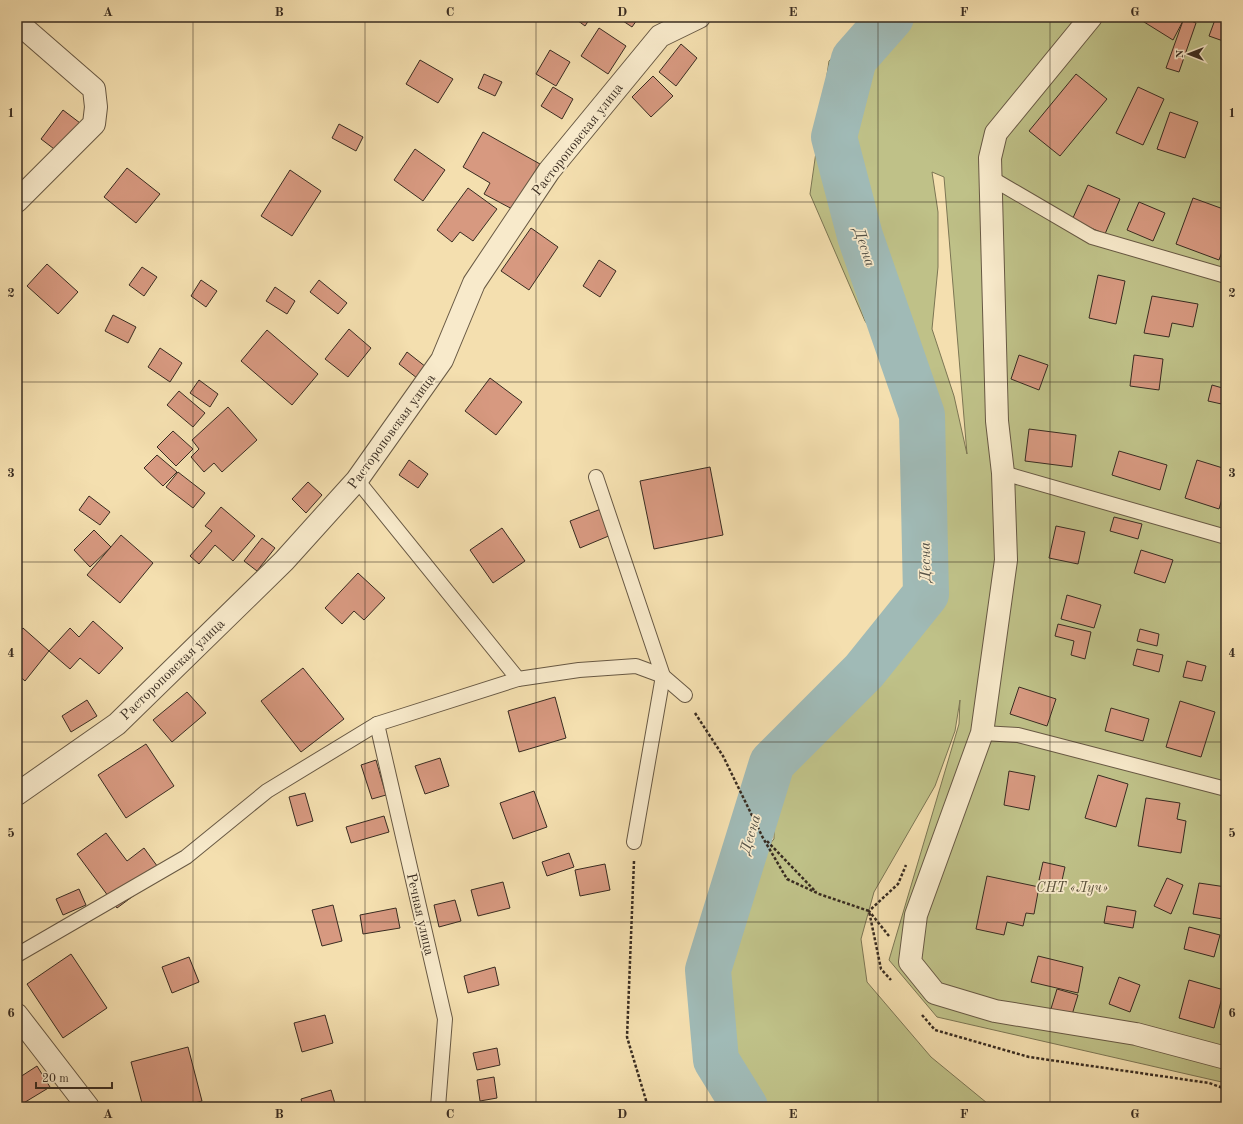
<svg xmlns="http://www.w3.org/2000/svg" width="1243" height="1124" font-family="'Old Standard TT',serif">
	<rect width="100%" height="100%" fill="#f4dfaf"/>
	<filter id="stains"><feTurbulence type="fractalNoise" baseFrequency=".005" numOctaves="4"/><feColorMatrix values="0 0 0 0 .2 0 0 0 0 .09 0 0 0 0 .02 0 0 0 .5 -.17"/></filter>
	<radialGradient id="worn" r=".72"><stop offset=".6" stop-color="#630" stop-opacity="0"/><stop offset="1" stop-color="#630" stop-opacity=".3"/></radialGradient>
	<!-- green -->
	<path fill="#bfc188" stroke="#7c7654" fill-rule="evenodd" d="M871,17H1226V1083L937,1017L889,960L959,724L960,700L955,731L935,786L874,892L861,939L867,982L931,1057L987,1103V1107H760L727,1055L714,968L725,887L738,855H760L774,839V803L791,752L831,717L881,670L935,556L933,480L924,403L865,321L810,194L829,61ZM932,172L944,177L967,454L954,396L932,329L938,267V212Z"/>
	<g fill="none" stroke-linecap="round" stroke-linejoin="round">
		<!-- river -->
		<path stroke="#a0bab6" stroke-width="46" d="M745,1107L716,1060L708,970L772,763L864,671L926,594L922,415L860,236L834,137L854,59L891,17"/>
	</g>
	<!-- building -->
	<g fill="#d79980" stroke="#392c21">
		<path d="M573,17H591L585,26Z"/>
		<path d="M617,17H639L632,27Z"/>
		<path d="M1136,17H1185L1173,40Z"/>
		<path d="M1216,17H1226V42L1209,36Z"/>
		<path d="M1184,18L1196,23L1179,72L1166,68Z"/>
		<path d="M599,28L626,46L608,74L581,56Z"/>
		<path d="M681,44L697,58L676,86L659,72Z"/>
		<path d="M550,50L570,62L556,86L536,74Z"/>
		<path d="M420,60L453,79L438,103L406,84Z"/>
		<path d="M484,74L502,82L495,96L478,88Z"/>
		<path d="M1076,74L1107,99L1060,156L1029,131Z"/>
		<path d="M653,76L673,96L651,117L632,97Z"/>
		<path d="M553,87L573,99L562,119L541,106Z"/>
		<path d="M1138,87L1164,99L1143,145L1116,133Z"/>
		<path d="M63,110L84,126L62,155L41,139Z"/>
		<path d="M1170,112L1198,122L1185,158L1157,149Z"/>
		<path d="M339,124L363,137L356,151L332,138Z"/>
		<path d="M483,132L540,164L514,210L484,194L490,183L463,167Z"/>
		<path d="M415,149L445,170L423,201L394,180Z"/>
		<path d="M127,168L160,194L136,223L104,197Z"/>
		<path d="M290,170L321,191L292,236L261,216Z"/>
		<path d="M1088,185L1120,199L1105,234L1072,220Z"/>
		<path d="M468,188L497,209L473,241L460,232L452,242L437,230Z"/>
		<path d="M1193,198L1226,210V241L1219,260L1176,244Z"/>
		<path d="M1139,202L1165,213L1153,241L1127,230Z"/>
		<path d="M531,228L558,247L529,290L501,271Z"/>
		<path d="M599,260L616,271L600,297L583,286Z"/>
		<path d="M47,264L78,292L58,314L27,286Z"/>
		<path d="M142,267L157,277L144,296L129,285Z"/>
		<path d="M1098,275L1125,281L1116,324L1089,318Z"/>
		<path d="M201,280L217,291L206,307L191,296Z"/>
		<path d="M319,280L347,303L338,314L310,292Z"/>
		<path d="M275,287L295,301L287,314L266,301Z"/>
		<path d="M1152,296L1198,304L1193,327L1172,323L1169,337L1144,333Z"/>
		<path d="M113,315L136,327L128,343L105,331Z"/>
		<path d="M349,329L371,348L348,377L325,359Z"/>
		<path d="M267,330L318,374L292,405L241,361Z"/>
		<path d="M160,348L182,363L170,382L148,367Z"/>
		<path d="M407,352L426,367L417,378L399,364Z"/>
		<path d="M1019,355L1048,365L1039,390L1011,379Z"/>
		<path d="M1134,355L1163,359L1159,390L1130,386Z"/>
		<path d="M490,378L522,402L496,435L465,411Z"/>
		<path d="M199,380L218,394L210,407L190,393Z"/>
		<path d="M1212,385L1226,389V405L1208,401Z"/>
		<path d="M179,391L205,413L193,427L167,405Z"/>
		<path d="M228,407L257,440L222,472L214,463L204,472L191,457L199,449L192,440Z"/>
		<path d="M1029,429L1076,435L1072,467L1025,461Z"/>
		<path d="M173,431L193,449L176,466L157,447Z"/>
		<path d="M1119,451L1167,465L1160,490L1112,475Z"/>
		<path d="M157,455L177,472L163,486L144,468Z"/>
		<path d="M409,460L428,474L418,488L399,475Z"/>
		<path d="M1197,460L1226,469V486L1219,509L1185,498Z"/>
		<path d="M710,467L723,535L654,549L640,481Z"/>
		<path d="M178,472L205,493L193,508L166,487Z"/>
		<path d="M308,482L322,495L306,513L292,499Z"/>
		<path d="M89,496L110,512L100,525L79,510Z"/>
		<path d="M221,507L255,536L233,561L215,545L199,564L190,556L212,531L205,526Z"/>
		<path d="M601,509L611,535L580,548L570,521Z"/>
		<path d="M1114,517L1142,524L1138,539L1110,531Z"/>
		<path d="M1056,526L1085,532L1078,564L1049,558Z"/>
		<path d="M502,528L525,561L493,583L470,550Z"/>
		<path d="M94,530L111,547L90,567L74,550Z"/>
		<path d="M121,535L153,563L120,603L87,575Z"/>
		<path d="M262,538L275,548L257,571L244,561Z"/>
		<path d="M1141,550L1173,560L1165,583L1134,573Z"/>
		<path d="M358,573L385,598L364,620L354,611L342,624L325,608Z"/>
		<path d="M1067,595L1101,605L1094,628L1061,619Z"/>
		<path d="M93,621L123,648L99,674L80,658L70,669L49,651L70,628L79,637Z"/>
		<path d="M1058,624L1091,632L1085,659L1071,655L1074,641L1055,636Z"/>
		<path d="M23,628L49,651L25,681L17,674V635Z"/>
		<path d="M1140,629L1159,634L1157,646L1137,641Z"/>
		<path d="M1137,649L1163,655L1159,672L1133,665Z"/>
		<path d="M1187,661L1206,666L1202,681L1183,677Z"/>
		<path d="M303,668L344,719L301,752L261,701Z"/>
		<path d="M1019,687L1056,699L1047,726L1010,714Z"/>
		<path d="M187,692L206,713L172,742L153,720Z"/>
		<path d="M555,697L566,738L519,752L508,711Z"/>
		<path d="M87,700L97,716L71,732L62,716Z"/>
		<path d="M1180,701L1215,712L1201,757L1166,747Z"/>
		<path d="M1111,708L1149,719L1143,741L1105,731Z"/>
		<path d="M146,744L174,786L126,818L98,775Z"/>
		<path d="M440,758L449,786L425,794L415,766Z"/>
		<path d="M376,760L386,795L372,799L361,765Z"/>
		<path d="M1009,771L1035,776L1029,810L1004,805Z"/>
		<path d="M1098,775L1128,784L1116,827L1085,818Z"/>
		<path d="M534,791L547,827L513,839L500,803Z"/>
		<path d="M305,793L313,821L297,826L289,797Z"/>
		<path d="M1146,798L1180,803L1177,819L1186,821L1181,853L1138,846Z"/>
		<path d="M384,816L389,832L351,843L346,827Z"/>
		<path d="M106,833L127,861L144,848L163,874L117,908L77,854Z"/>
		<path d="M569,853L574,867L547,876L542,862Z"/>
		<path d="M1043,862L1065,867L1061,885L1039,880Z"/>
		<path d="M605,864L610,890L580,896L575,870Z"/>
		<path d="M987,876L1039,887L1034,914L1026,913L1023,926L1007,922L1004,935L976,929Z"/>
		<path d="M1167,878L1183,885L1171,914L1154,906Z"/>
		<path d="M503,882L510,908L478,916L471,890Z"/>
		<path d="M1199,883L1226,887L1223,919L1193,914Z"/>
		<path d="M79,889L86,905L63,915L56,899Z"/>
		<path d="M455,900L461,921L439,927L434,905Z"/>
		<path d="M333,905L342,941L322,946L312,910Z"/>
		<path d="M1107,906L1136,911L1133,928L1104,923Z"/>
		<path d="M396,908L400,928L363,934L360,915Z"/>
		<path d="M1189,927L1220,935L1214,957L1184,949Z"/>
		<path d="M71,954L107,1008L63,1038L27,984Z"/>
		<path d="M1038,956L1083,967L1078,993L1031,982Z"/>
		<path d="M189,957L199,982L172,993L162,967Z"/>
		<path d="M495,967L499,985L468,993L464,976Z"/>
		<path d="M1119,977L1140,985L1130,1012L1109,1004Z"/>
		<path d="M1189,980L1224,990L1214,1028L1179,1018Z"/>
		<path d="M1057,989L1078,995L1071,1018L1050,1012Z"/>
		<path d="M325,1015L333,1043L302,1052L294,1023Z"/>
		<path d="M188,1047L202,1101L180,1107H143L131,1062Z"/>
		<path d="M497,1048L500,1065L477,1070L473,1053Z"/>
		<path d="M37,1066L50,1087L17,1107V1079Z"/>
		<path d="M494,1077L497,1098L480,1101L477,1080Z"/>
		<path d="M331,1090L336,1107H303L301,1099Z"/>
	</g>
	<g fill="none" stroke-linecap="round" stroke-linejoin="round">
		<defs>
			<g id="service">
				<path d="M991,178L1092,237L1226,276"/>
				<path d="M1003,473L1226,537"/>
				<path d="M596,477L663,676L685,695"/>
				<path d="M357,480L518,679L579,670L636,666L663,676L634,842"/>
				<path d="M377,724L445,1019L438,1107"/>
				<path d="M982,733L1018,735L1226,789"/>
				<path d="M17,955L186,857L267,791L377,724L518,679"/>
			</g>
			<g id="minor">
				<path d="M1091,17L996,133L990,158L997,421L1003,473L1006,560L982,733L916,915L910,962L935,993L995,1011L1136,1034L1226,1058"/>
				<path d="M17,22L94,89L96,107L94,124L17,201"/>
				<path d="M17,794L117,724L284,561L357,480L442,360L474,283L549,171L660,36L699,17"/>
				<path d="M17,1015L88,1107"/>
			</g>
		</defs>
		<!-- service casing -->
		<use href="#service" stroke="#685944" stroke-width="16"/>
		<!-- minor casing -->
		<use href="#minor" stroke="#685944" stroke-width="24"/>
		<!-- path -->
		<g stroke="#392c21" stroke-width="2.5" stroke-dasharray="3 2" stroke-linecap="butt">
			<path d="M695,713L723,756L763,838L787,879L819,894L869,911L881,969L891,980"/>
			<path d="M767,841L816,892"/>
			<path d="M634,861L627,1037L648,1107"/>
			<path d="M889,936L869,911L898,884L906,865"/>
			<path d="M922,1015L935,1030L1029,1057L1209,1083L1226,1089"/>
		</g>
		<!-- service -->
		<use href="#service" stroke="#f8eacb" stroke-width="14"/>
		<!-- minor -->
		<use href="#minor" stroke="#f8eacb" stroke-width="22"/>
	</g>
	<!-- grid -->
	<path fill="none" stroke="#392c21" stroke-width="1" stroke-opacity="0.55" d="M193,17V1107M365,17V1107M536,17V1107M707,17V1107M878,17V1107M1050,17V1107M17,202H1226M17,382H1226M17,562H1226M17,742H1226M17,922H1226"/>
	<g text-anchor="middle" stroke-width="3.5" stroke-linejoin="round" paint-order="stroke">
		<!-- street labels -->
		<g font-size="14" fill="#392c21" stroke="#f8eacb">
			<text transform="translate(577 139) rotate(-52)" y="5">Растороповская улица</text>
			<text transform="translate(391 431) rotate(-54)" y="5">Растороповская улица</text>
			<text transform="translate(172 669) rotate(-44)" y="5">Растороповская улица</text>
			<text transform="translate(421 914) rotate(77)" y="5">Речная улица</text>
		</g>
		<!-- park labels -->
		<g font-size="14" font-style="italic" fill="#5a513b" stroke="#f8eacb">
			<text x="1072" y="892">СНТ «Луч»</text>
		</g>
		<!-- water labels -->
		<g font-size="15" font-style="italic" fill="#535046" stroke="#f8eacb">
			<text transform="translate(865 247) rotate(72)" y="5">Десна</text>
			<text transform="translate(925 562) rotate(-91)" y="5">Десна</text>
			<text transform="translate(750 834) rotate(-73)" y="5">Десна</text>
		</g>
	</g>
	<!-- margin -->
	<rect width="1243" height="1124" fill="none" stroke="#f4dfaf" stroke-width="44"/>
	<!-- north arrow -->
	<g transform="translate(1189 54) rotate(270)" stroke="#f8eacb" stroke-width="3" paint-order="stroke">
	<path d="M0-3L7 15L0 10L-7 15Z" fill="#392c21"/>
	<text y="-6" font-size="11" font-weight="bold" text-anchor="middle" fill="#392c21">N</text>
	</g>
	<!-- scale -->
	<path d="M36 1082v6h76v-6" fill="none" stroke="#392c21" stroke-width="2"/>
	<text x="42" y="1082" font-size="12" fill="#392c21" stroke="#f8eacb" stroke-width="3" paint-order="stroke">20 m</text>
	<rect x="22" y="22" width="1199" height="1080" fill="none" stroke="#392c21" stroke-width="1.5"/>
	<g font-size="13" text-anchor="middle" font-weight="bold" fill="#392c21">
		<text x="108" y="16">A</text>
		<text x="279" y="16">B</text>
		<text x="450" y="16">C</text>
		<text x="622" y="16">D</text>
		<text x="793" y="16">E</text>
		<text x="964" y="16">F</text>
		<text x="1135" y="16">G</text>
		<text x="11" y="117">1</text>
		<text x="1232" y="117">1</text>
		<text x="11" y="297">2</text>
		<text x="1232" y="297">2</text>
		<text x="11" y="477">3</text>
		<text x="1232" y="477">3</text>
		<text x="11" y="657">4</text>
		<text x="1232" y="657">4</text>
		<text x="11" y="837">5</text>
		<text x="1232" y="837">5</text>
		<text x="11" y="1017">6</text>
		<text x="1232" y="1017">6</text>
		<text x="108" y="1118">A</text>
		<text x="279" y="1118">B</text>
		<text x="450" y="1118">C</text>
		<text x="622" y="1118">D</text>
		<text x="793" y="1118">E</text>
		<text x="964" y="1118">F</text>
		<text x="1135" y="1118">G</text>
	</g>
	<rect width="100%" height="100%" filter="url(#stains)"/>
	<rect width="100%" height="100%" fill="url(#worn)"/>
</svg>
